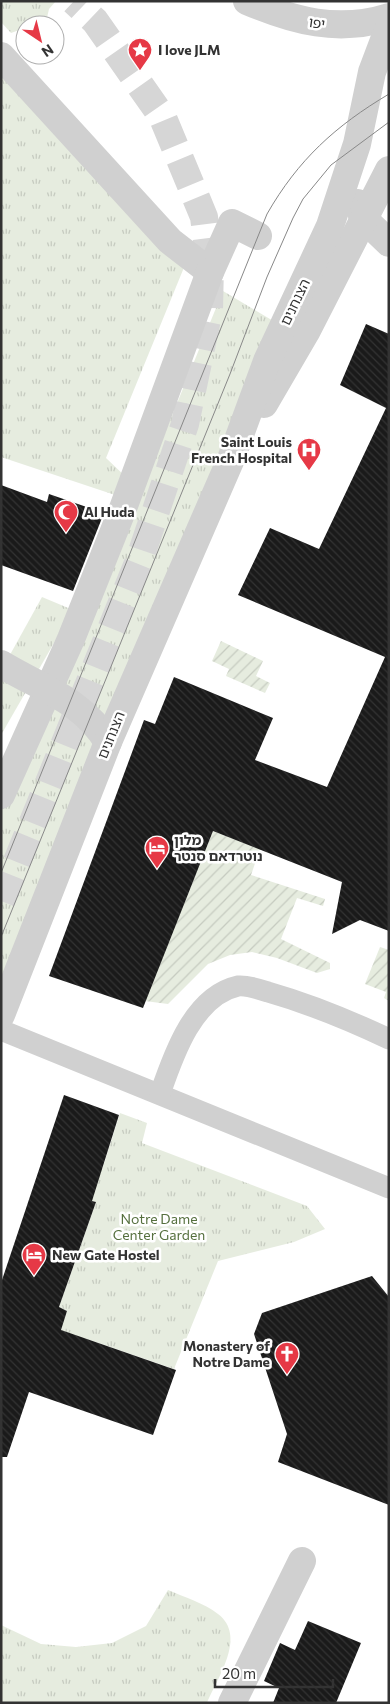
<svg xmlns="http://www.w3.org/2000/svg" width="390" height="1704" font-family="Commissioner,'Noto Sans Hebrew',sans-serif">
	<defs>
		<pattern id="grass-tufts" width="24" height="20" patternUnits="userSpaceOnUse" patternTransform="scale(1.25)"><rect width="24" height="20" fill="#e6ecdf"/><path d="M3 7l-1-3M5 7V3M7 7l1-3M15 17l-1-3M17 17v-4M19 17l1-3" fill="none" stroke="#c6cbc0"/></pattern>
		<pattern id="garden-furrows" width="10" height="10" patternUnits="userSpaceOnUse" patternTransform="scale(1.25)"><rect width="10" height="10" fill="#e6ecdf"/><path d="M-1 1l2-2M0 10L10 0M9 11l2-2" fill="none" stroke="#c6cbc0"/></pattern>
		<pattern id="building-back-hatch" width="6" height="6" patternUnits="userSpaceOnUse" patternTransform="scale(1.25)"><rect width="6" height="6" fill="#1a1a1a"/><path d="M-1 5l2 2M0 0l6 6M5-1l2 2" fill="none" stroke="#333"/></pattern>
	</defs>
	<rect width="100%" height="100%" fill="#fff"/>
	<!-- grass -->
	<g fill="url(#grass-tufts)">
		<path d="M1,1H56L49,9L46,22L25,25V28L11,33L1,22Z"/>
		<path d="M1,72L185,265L106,458L127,478L118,496L1,457Z"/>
		<path d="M223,291L275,322L1,979V777L75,652Z"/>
		<path d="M42,597L73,610L1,735V671Z"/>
		<path d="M120,1113L147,1123L142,1143L307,1206L325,1229L294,1242L218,1261L174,1369L90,1340L52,1354L67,1311L59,1307L96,1202L36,1182L46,1151L102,1170Z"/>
		<path d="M168,1590C184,1597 204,1603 218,1614C247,1636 218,1677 207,1703H1V1625L41,1644L76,1647L112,1643L146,1626Z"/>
	</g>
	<!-- garden -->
	<g fill="url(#garden-furrows)">
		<path d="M221,641L263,661L256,676L270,683L265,693L226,676L229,669L212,661Z"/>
		<path d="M213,831L260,849L251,875L325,899L323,906L297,898L281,939L330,963V969L317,973L277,958L252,952L230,955L208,964L168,1004L145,1001Z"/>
		<path d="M380,947L389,950V1001L384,998L386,992L365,984Z"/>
	</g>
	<!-- building -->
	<g fill="url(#building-back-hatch)">
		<path d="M366,324L389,334V931L360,920L332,934L342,882L213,831L143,1008L49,976L144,720L155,724L174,677L273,718L255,760L327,787L385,657L238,595L270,528L319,549L386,408L340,385Z"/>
		<path d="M1,485L47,502L49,494L104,513L73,591L1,565Z"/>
		<path d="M64,1095L119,1115L92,1201L96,1202L59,1307L67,1311L61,1330L176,1370L153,1435L29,1392L7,1457H1V1283Z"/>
		<path d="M372,1276L389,1297V1505L278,1462L287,1434L254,1334L262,1313Z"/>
		<path d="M308,1621L361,1643L336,1703H273L279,1688L264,1681L280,1643L295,1650Z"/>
	</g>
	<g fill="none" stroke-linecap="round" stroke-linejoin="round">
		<!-- trunk-tunnel -->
		<path stroke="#d6d6d6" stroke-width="28" stroke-dasharray="28 14" stroke-linecap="butt" d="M1,901L140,558L185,424L209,310L210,264L204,217L163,118L95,21L74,1"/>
		<!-- service -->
		<g stroke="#d0d0d0" stroke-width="21">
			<path d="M1,1030L389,1188"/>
			<path d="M160,1094C173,1056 193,996 238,986C247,985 259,989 268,992C310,1004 349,1020 389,1039"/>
		</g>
		<!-- pedestrian -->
		<g stroke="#d0d0d0" stroke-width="28">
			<path d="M1,56L170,241L210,272L232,223L258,236"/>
			<path d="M1,795L71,639L122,511L210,272"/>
		</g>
		<!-- minor -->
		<g stroke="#d0d0d0" stroke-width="28">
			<path d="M1,664C42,689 81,699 108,742"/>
			<path d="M232,1703L302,1561"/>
		</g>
		<!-- tertiary -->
		<g stroke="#d0d0d0" stroke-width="28">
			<path d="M247,1C294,21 338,33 389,17"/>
			<path d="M358,203L363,218L389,243"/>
			<path d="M264,404L306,332L389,170"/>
			<path d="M1,1015L108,742L231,459L267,361L330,226L357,144L372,72L389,27"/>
		</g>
		<!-- tram -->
		<g stroke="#888" stroke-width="1">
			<path d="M1,873L267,214C298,160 335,126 389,94"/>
			<path d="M1,937L230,374L267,277L293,218L303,199L331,165L389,122"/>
		</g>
	</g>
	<!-- icons -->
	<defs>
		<symbol id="sight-pin" viewBox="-11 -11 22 30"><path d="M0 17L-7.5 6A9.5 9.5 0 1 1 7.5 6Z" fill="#e63946" stroke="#fff"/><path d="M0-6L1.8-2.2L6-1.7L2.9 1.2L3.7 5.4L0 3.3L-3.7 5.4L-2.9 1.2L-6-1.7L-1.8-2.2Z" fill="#fff"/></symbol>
		<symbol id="hospital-pin" viewBox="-11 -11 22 30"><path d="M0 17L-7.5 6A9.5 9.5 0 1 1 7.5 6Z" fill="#e63946" stroke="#fff"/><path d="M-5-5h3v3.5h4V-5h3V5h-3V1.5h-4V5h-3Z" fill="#fff"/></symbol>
		<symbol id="mosque-pin" viewBox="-11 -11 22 30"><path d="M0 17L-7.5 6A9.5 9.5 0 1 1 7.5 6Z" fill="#e63946" stroke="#fff"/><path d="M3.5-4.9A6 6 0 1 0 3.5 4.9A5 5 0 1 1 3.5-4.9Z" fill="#fff"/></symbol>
		<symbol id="hotel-pin" viewBox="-11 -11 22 30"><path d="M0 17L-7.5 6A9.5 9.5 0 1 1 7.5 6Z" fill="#e63946" stroke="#fff"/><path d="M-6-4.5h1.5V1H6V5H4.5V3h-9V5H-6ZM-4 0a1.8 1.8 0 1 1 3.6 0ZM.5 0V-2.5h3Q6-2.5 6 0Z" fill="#fff"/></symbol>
		<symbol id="church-pin" viewBox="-11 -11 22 30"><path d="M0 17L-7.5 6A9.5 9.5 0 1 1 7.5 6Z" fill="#e63946" stroke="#fff"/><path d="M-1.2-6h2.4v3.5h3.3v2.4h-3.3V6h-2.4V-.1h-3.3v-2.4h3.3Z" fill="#fff"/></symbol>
	</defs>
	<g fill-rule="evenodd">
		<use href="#sight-pin" x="126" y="36" width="28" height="38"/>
		<use href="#hospital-pin" x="295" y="436" width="28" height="38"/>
		<use href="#mosque-pin" x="52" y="498" width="28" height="38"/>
		<use href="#hotel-pin" x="143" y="834" width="28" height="38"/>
		<use href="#hotel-pin" x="20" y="1241" width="28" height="38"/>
		<use href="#church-pin" x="273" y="1340" width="28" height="38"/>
	</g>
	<g text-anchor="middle" stroke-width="5" stroke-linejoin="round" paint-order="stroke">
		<!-- street labels -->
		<g font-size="14" fill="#333" stroke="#fff">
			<text transform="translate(317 23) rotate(8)" y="5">יפו</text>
			<text transform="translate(295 302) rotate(-64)" y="5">הצנחנים</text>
			<text transform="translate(111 735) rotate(-68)" y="5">הצנחנים</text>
		</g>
		<!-- poi labels -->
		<g font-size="14" font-weight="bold" fill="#333" stroke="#fff" text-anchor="start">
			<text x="158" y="55">I love JLM</text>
			<text x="292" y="447" text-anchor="end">Saint Louis<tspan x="292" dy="16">French Hospital</tspan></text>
			<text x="84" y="517">Al Huda</text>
			<text x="174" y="845">מלון<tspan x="174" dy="16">נוטרדאם סנטר</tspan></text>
			<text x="52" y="1260">New Gate Hostel</text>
			<text x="270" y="1351" text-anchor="end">Monastery of<tspan x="270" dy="16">Notre Dame</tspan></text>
		</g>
		<!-- park labels -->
		<g font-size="14" fill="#56703f" stroke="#fff">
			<text x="159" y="1224">Notre Dame<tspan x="159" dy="16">Center Garden</tspan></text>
		</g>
	</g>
	<!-- border -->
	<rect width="390" height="1704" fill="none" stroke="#333333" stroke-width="5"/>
	<!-- north arrow -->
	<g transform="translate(40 40) rotate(145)"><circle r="24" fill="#ffffff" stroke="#adadad"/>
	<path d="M0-4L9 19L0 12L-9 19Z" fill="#e63946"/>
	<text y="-8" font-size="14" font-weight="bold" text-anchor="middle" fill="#333333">N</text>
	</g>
	<!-- scale -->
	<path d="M215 1679v8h118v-8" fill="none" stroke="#333333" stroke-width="2.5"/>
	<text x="222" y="1679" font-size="15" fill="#333333" stroke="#ffffff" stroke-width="4" paint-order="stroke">20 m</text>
</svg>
